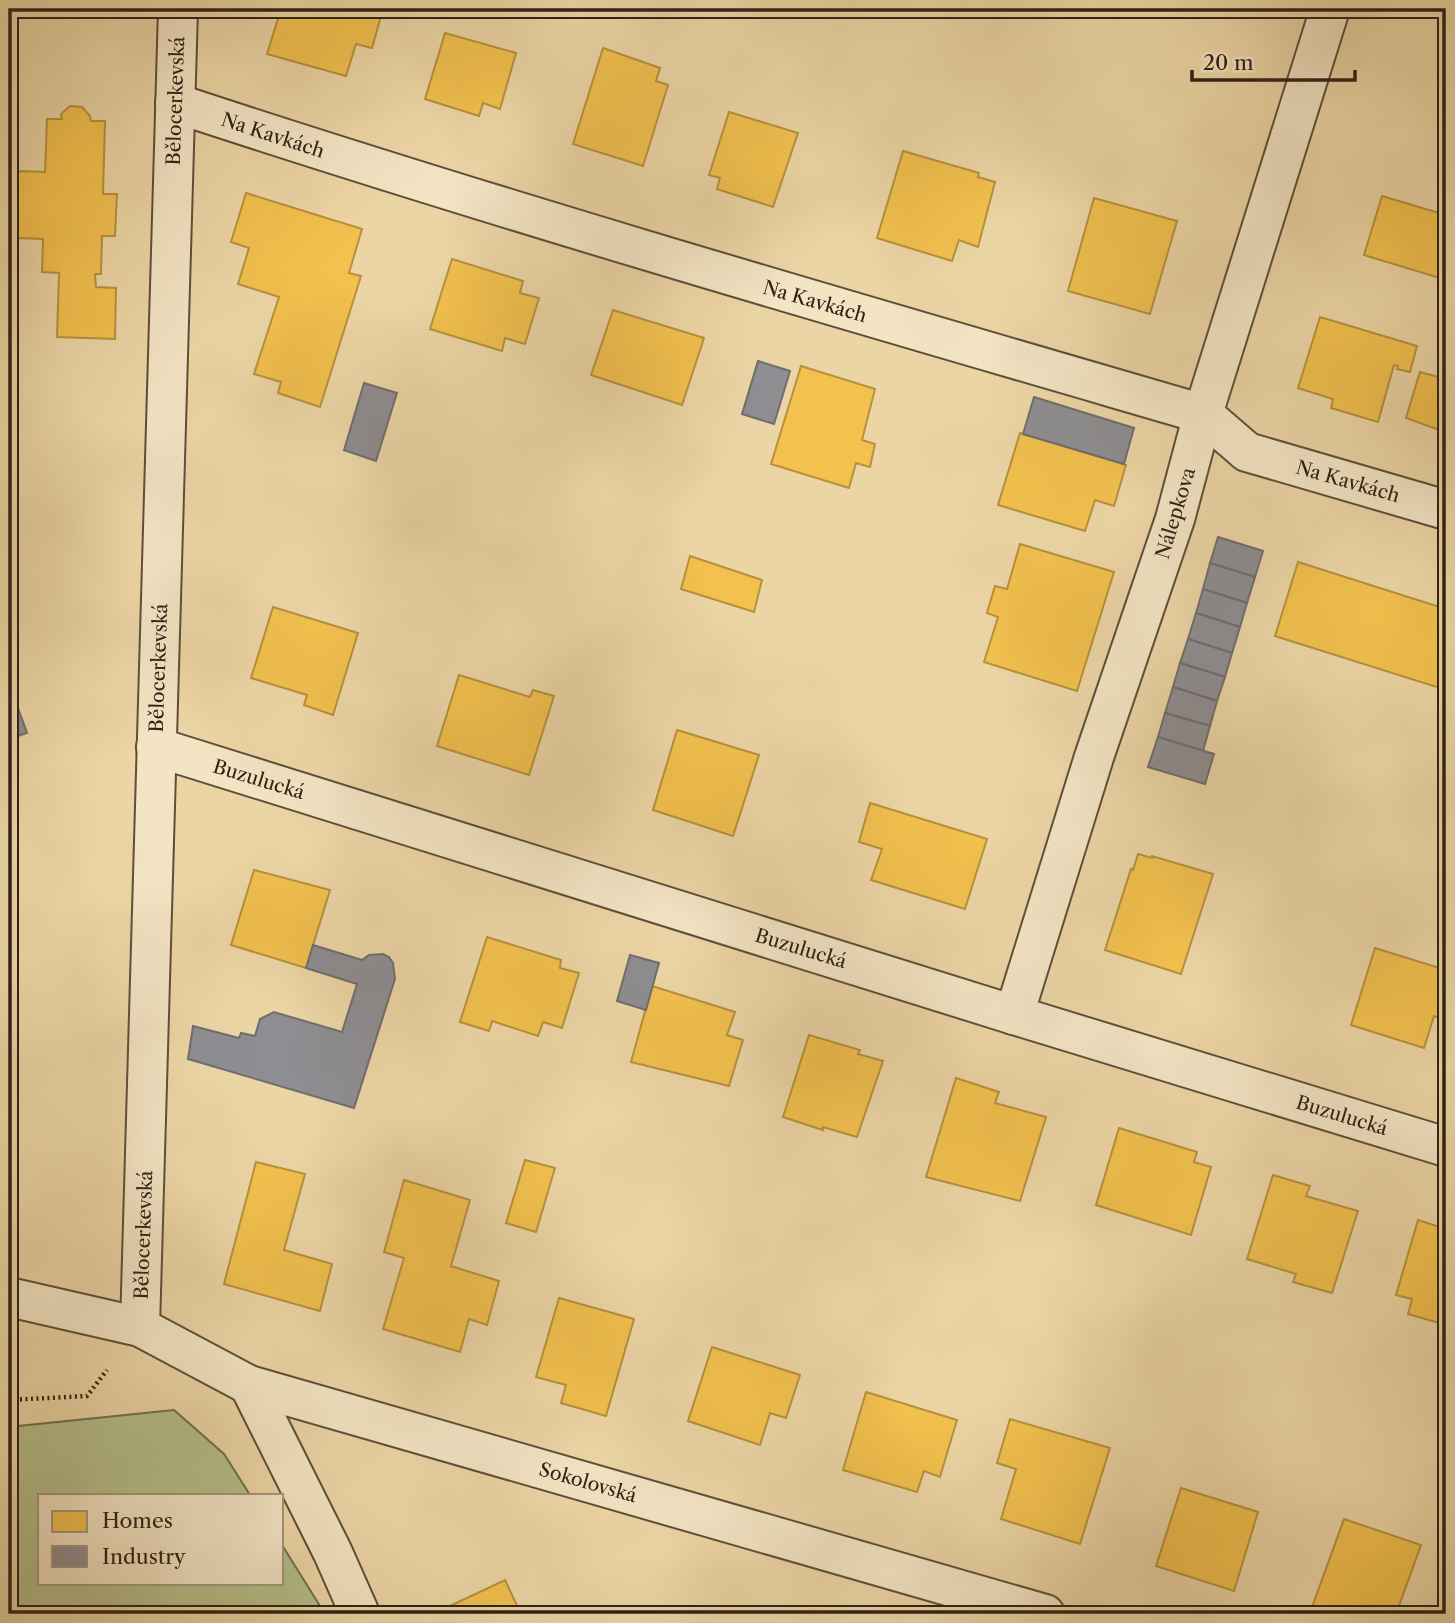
<svg xmlns="http://www.w3.org/2000/svg" width="1455" height="1623" font-family="'Libre Caslon Text',serif">
	<rect width="100%" height="100%" fill="#ecd5a5"/>
	<filter id="stains"><feTurbulence type="fractalNoise" baseFrequency=".00286" numOctaves="4"/><feColorMatrix values="0 0 0 0 .2 0 0 0 0 .09 0 0 0 0 .02 0 0 0 .5 -.17"/></filter>
	<radialGradient id="worn" r=".72"><stop offset=".6" stop-color="#630" stop-opacity="0"/><stop offset="1" stop-color="#630" stop-opacity=".3"/></radialGradient>
	<!-- green -->
	<path fill="#b4be89" stroke="#717050" stroke-width="2" d="M174,1410L224,1454L250,1495H40V1583H282V1545L325,1614H9V1427Z"/>
	<!-- homes -->
	<g fill="#f2c14e" stroke="#b7913d" stroke-width="2">
		<path d="M281,9H383L372,48L356,44L346,76L267,54Z"/>
		<path d="M445,33L516,53L500,109L483,103L479,116L425,99Z"/>
		<path d="M603,48L660,68L656,81L668,85L643,166L573,144Z"/>
		<path d="M70,106L82,107L90,116L91,121H105L103,194H117L115,236H102L101,274H95L96,287L116,288L115,339L57,337L59,273L42,272L43,239L18,238V243L9,242V175L21,171L45,172L47,119H62L61,114Z"/>
		<path d="M729,112L798,133L773,207L717,189L720,178L709,175Z"/>
		<path d="M903,151L979,173L978,177L995,182L978,247L959,240L952,261L877,238Z"/>
		<path d="M246,193L362,229L349,273L361,276L320,407L278,393L281,382L254,374L279,297L238,284L249,248L231,242Z"/>
		<path d="M1382,196L1446,215V280L1364,255Z"/>
		<path d="M1094,198L1177,221L1150,314L1068,291Z"/>
		<path d="M452,259L523,281L520,293L539,298L525,344L505,338L502,351L430,329Z"/>
		<path d="M613,310L704,338L682,405L591,375Z"/>
		<path d="M1320,317L1417,346L1410,372L1397,369L1398,366L1394,365L1378,422L1331,408L1333,399L1298,388Z"/>
		<path d="M801,366L875,389L862,440L875,444L870,467L856,463L849,488L771,464Z"/>
		<path d="M1420,372L1446,379V418L1442,431L1406,418Z"/>
		<path d="M1020,433L1126,465L1114,506L1095,500L1085,531L998,505Z"/>
		<path d="M1020,544L1114,572L1077,691L984,662L998,617L987,613L995,586L1007,589Z"/>
		<path d="M690,556L762,580L754,612L681,589Z"/>
		<path d="M1298,562L1446,609V690L1275,636Z"/>
		<path d="M273,607L358,633L333,715L304,705L307,695L251,678Z"/>
		<path d="M459,675L530,697L533,690L554,696L529,775L437,746Z"/>
		<path d="M677,730L759,755L733,836L653,810Z"/>
		<path d="M870,803L987,839L965,909L871,880L882,849L859,842Z"/>
		<path d="M1138,854L1152,858V856L1213,874L1181,974L1105,950L1131,869L1133,870Z"/>
		<path d="M254,870L330,890L306,968L231,945Z"/>
		<path d="M487,937L561,960L560,968L579,973L562,1028L543,1022L538,1036L492,1021L489,1031L460,1022Z"/>
		<path d="M1375,948L1446,970V1020L1434,1016L1424,1048L1351,1025Z"/>
		<path d="M652,986L735,1012L727,1035L743,1040L729,1086L631,1062Z"/>
		<path d="M809,1035L860,1050L858,1054L883,1061L857,1137L823,1127V1130L783,1117Z"/>
		<path d="M956,1078L999,1092L995,1103L1046,1117L1020,1201L926,1177Z"/>
		<path d="M1119,1128L1197,1152L1194,1162L1211,1167L1191,1235L1096,1205Z"/>
		<path d="M525,1160L555,1168L536,1232L506,1223Z"/>
		<path d="M256,1162L305,1174L284,1250L332,1264L320,1311L224,1284Z"/>
		<path d="M1273,1175L1310,1186L1306,1196L1358,1211L1332,1293L1293,1282L1296,1274L1247,1259Z"/>
		<path d="M404,1180L470,1200L451,1266L499,1281L487,1325L469,1319L460,1352L383,1329L404,1258L384,1252Z"/>
		<path d="M1418,1220L1446,1229V1325L1408,1314L1412,1299L1396,1295Z"/>
		<path d="M559,1298L634,1319L606,1416L561,1403L566,1385L536,1377Z"/>
		<path d="M712,1347L800,1375L786,1418L770,1413L760,1445L688,1421Z"/>
		<path d="M866,1392L957,1420L940,1477L924,1471L917,1492L843,1470Z"/>
		<path d="M1010,1419L1110,1448L1080,1544L1001,1519L1016,1469L997,1463Z"/>
		<path d="M1181,1488L1258,1512L1234,1591L1156,1566Z"/>
		<path d="M1344,1519L1421,1545L1396,1614H1323L1311,1610Z"/>
		<path d="M505,1580L521,1614H435V1613Z"/>
	</g>
	<!-- industry -->
	<g fill="#8d8d92" stroke="#706d6d" stroke-width="2">
		<path d="M758,361L790,371L774,424L742,414Z"/>
		<path d="M364,383L397,393L376,461L344,450Z"/>
		<path d="M1034,397L1134,428L1124,464L1023,434Z"/>
		<path d="M1218,537L1263,551L1255,577L1210,563Z"/>
		<path d="M1210,563L1255,577L1247,603L1203,589Z"/>
		<path d="M1203,589L1247,603L1240,627L1196,613Z"/>
		<path d="M1196,613L1240,627L1232,653L1188,639Z"/>
		<path d="M1188,639L1232,653L1225,677L1180,663Z"/>
		<path d="M1180,663L1225,677L1217,701L1173,687Z"/>
		<path d="M10,686L27,733L9,739V687Z"/>
		<path d="M1173,687L1217,701L1210,726L1165,713Z"/>
		<path d="M1165,713L1210,726L1203,751L1158,737Z"/>
		<path d="M1158,737L1214,754L1205,784L1148,767Z"/>
		<path d="M313,945L362,960L369,955L383,954L389,957L393,963L395,979L354,1108L188,1059L193,1026L239,1038L241,1033L255,1036L260,1019L274,1012L342,1032L357,984L306,968Z"/>
		<path d="M630,955L659,963L646,1010L617,1001Z"/>
	</g>
	<g fill="none" stroke-linecap="round" stroke-linejoin="round">
		<defs>
			<g id="minor">
				<path d="M175,103C516,215 860,314 1203,414L1247,452L1446,510"/>
				<path d="M156,747L1014,1015L1446,1147"/>
				<path d="M1014,1015L1094,757L1175,519L1203,414L1330,9"/>
				<path d="M9,1297L140,1327L249,1385L1045,1614"/>
				<path d="M140,1327L178,9"/>
				<path d="M249,1385L333,1553L360,1614"/>
			</g>
		</defs>
		<!-- minor casing -->
		<use href="#minor" stroke="#5e4f3a" stroke-width="42"/>
		<!-- path -->
		<path stroke="#2e2216" stroke-width="4.5" stroke-dasharray="2 3.5" stroke-linecap="butt" d="M9,1400L87,1396L107,1370"/>
		<!-- minor -->
		<use href="#minor" stroke="#f3e4c4" stroke-width="38"/>
	</g>
	<g text-anchor="middle" stroke-width="7" stroke-linejoin="round" paint-order="stroke">
		<!-- street labels -->
		<g font-size="19" fill="#2e2216" stroke="#f3e4c4">
			<text transform="translate(175 101) rotate(-88)" y="7">Bělocerkevská</text>
			<text transform="translate(273 135) rotate(18)" y="7">Na Kavkách</text>
			<text transform="translate(815 301) rotate(16)" y="7">Na Kavkách</text>
			<text transform="translate(1348 481) rotate(16)" y="7">Na Kavkách</text>
			<text transform="translate(1175 513) rotate(-73)" y="7">Nálepkova</text>
			<text transform="translate(158 668) rotate(-88)" y="7">Bělocerkevská</text>
			<text transform="translate(259 779) rotate(17)" y="7">Buzulucká</text>
			<text transform="translate(801 948) rotate(17)" y="7">Buzulucká</text>
			<text transform="translate(1342 1115) rotate(17)" y="7">Buzulucká</text>
			<text transform="translate(143 1235) rotate(-88)" y="7">Bělocerkevská</text>
			<text transform="translate(588 1482) rotate(16)" y="7">Sokolovská</text>
		</g>
	</g>
	<!-- margin -->
	<rect width="1455" height="1623" fill="none" stroke="#ecd5a5" stroke-width="35"/>
	<rect x="10" y="10" width="1434" height="1602" fill="none" stroke="#2e2216" stroke-width="3.5"/>
	<rect x="18" y="18" width="1420" height="1588" fill="none" stroke="#2e2216" stroke-width="2"/>
	<!-- legend -->
	<rect x="38" y="1494" width="245" height="91" fill="#f3e4c4" stroke="#a4967e" stroke-width="2"/>
	<rect x="52" y="1511" width="35" height="21" fill="#f2c14e" stroke="#a4967e" stroke-width="2"/>
	<text x="102" y="1528" font-size="21" fill="#2e2216">Homes</text>
	<rect x="52" y="1546" width="35" height="21" fill="#8d8d92" stroke="#a4967e" stroke-width="2"/>
	<text x="102" y="1564" font-size="21" fill="#2e2216">Industry</text>
	<!-- scale -->
	<path d="M1192 70v10h163v-10" fill="none" stroke="#2e2216" stroke-width="3.5"/>
	<text x="1203" y="70" font-size="21" fill="#2e2216" stroke="#f3e4c4" stroke-width="5" paint-order="stroke">20 m</text>
	<rect width="100%" height="100%" filter="url(#stains)"/>
	<rect width="100%" height="100%" fill="url(#worn)"/>
</svg>
